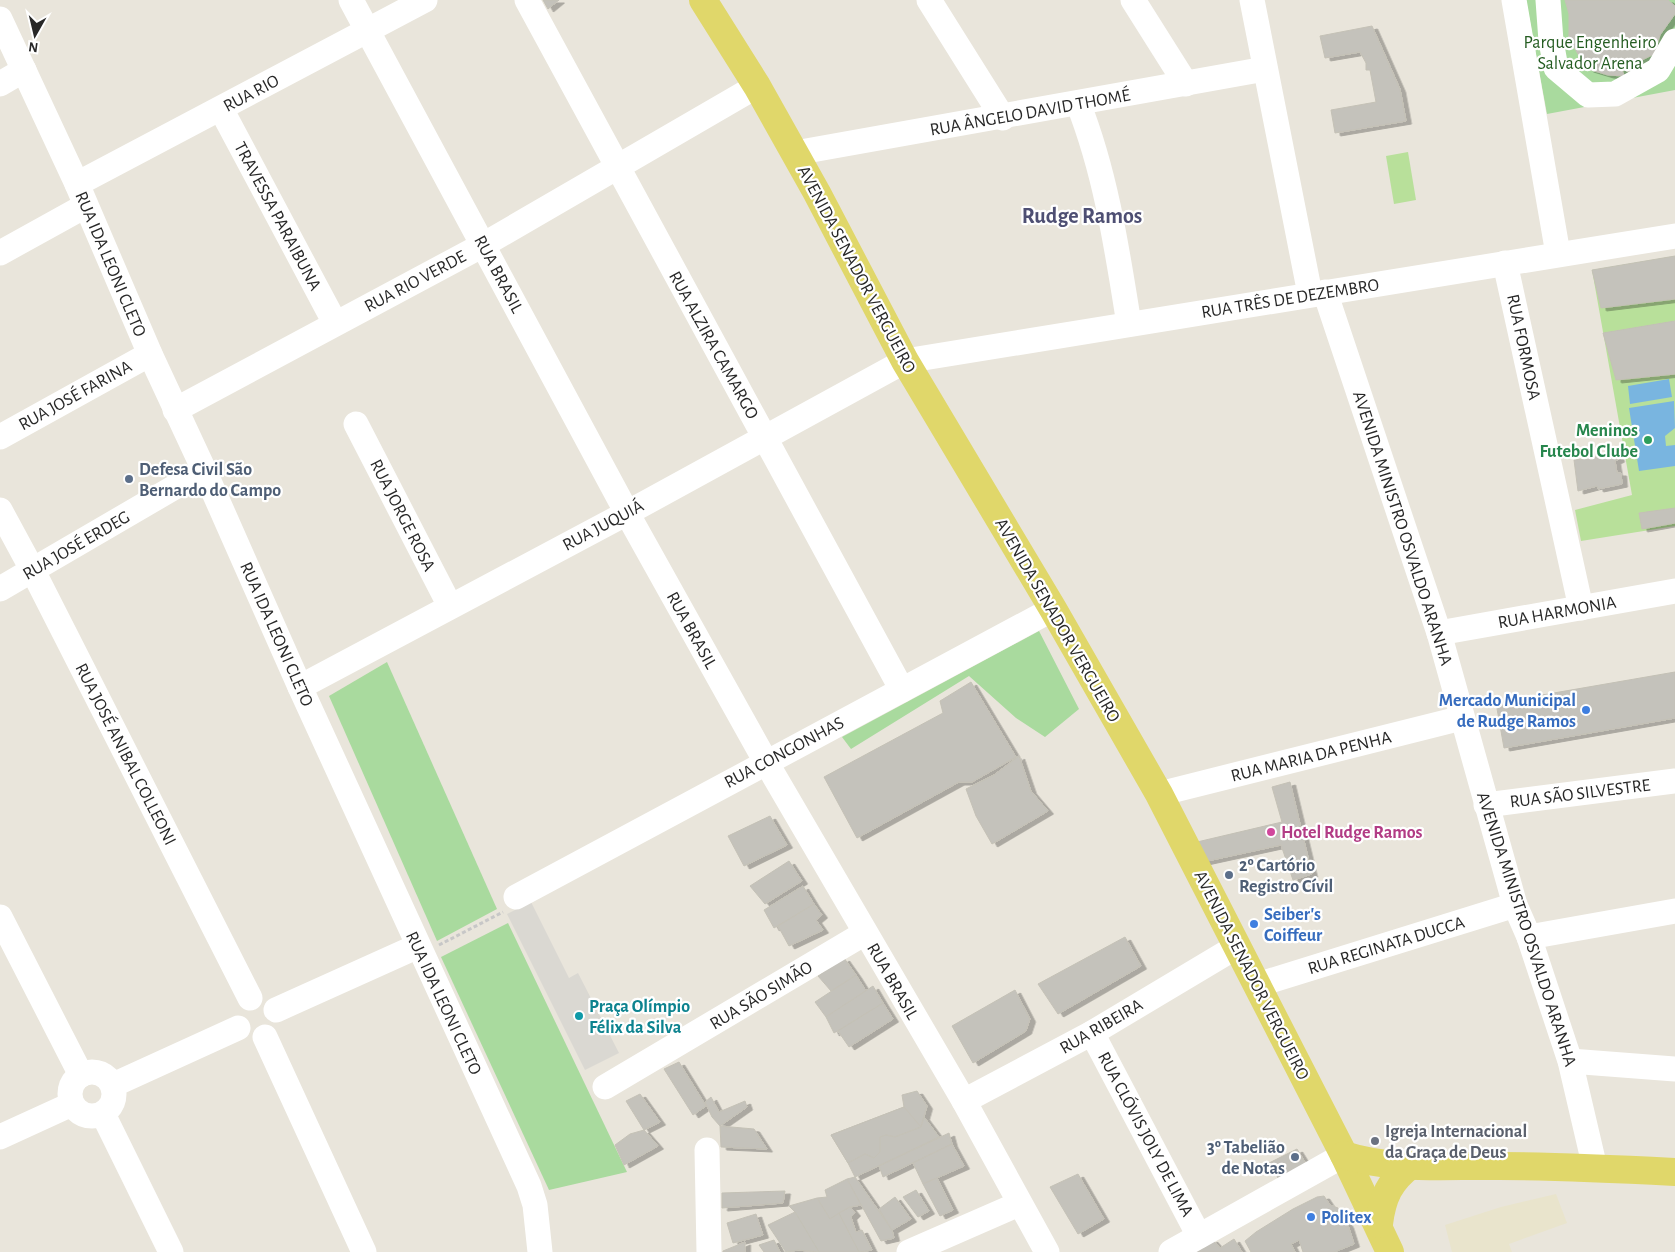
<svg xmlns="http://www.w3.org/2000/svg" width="1675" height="1252" font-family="'Alegreya Sans',sans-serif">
	<defs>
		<filter id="shadow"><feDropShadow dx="5.5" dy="3" stdDeviation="0" flood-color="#0004"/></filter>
	</defs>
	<rect width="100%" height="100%" fill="#e9e5db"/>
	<!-- education -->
	<path fill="#e9e4cc" d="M1556,1194L1567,1223L1509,1244L1512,1252H1452L1445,1225L1501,1207Z"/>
	<!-- green -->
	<g fill="#a9da9e">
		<path d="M1526,0H1675V90L1547,114Z"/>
		<path d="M1039,631L1079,709L1045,737L1016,718L969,676L851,749L842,737Z"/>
		<path d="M387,662L497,909L437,941L329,696Z"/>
		<path d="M508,923L627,1172L549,1190L441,957Z"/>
	</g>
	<!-- pitch -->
	<g fill="#b8e09a">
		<path d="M1408,152L1416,200L1394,204L1386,156Z"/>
		<path d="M1675,256V526L1581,541L1575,510L1632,495L1592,270Z"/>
	</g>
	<!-- plaza -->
	<path fill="#dad8d2" d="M531,902L569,978L578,973L619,1053L585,1070L507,914Z"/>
	<!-- water -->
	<g fill="#79b5e0">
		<path d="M1669,379L1672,397L1630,404L1628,386Z"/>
		<path d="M1674,401L1675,428L1665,436L1666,446L1675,445V466L1639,471L1629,408Z"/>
	</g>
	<!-- building -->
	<g fill="#c4c2bb" stroke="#c4c1b6" filter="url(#shadow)">
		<path d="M543,0H559L548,9Z"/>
		<path d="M1565,0H1668L1675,6V14L1660,35L1654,54L1640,61L1629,72L1622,69L1624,76L1608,75L1588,69L1590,65H1584L1569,38V14Z"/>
		<path d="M1372,26L1400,89L1406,121L1335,133L1331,110L1376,102L1370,70H1366V63L1360,52L1325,58L1320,36Z"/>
		<path d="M1675,256V299L1601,308L1592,270Z"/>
		<path d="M1675,321V374L1616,380L1603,333Z"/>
		<path d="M1617,454L1619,459L1615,461L1617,473H1621L1622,484L1598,489L1597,486L1578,491L1574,460Z"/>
		<path d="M1675,508V523L1642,529L1639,513Z"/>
		<path d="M1675,672V718L1504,748L1496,703Z"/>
		<path d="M971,682L1016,757L972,782H959L857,838L824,777L943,713L940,701Z"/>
		<path d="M1019,756L1031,791L1048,811L992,844L976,816L966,789L994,775Z"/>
		<path d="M1290,782L1312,874L1293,880L1281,845L1198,863L1197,842L1282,822L1272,787Z"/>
		<path d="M770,816L787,845L744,866L728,836Z"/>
		<path d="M789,861L802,881L765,904L750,886Z"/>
		<path d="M803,886L814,904L774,928L764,910Z"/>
		<path d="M814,904L822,915L816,920L823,930L789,946L778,926Z"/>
		<path d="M1125,937L1141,966L1058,1014L1038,984Z"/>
		<path d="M844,958L856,975L831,991L818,976Z"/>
		<path d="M856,975L866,991L826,1017L815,1002Z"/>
		<path d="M873,986L883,1003L834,1033L826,1017Z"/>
		<path d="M1015,990L1030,1019L1026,1031L973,1063L952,1026Z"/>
		<path d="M883,1003L893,1019L849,1047L838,1031Z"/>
		<path d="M679,1062L706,1106L693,1115L664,1069Z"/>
		<path d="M917,1091L927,1106L921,1127L895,1137L886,1135L880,1137V1152L874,1158L865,1154L848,1163L831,1135L904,1107L902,1095Z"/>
		<path d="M640,1094L660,1122L644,1130L626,1101Z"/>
		<path d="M711,1097L719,1112L745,1101L747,1107L720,1126L712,1117L705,1102Z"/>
		<path d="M904,1107L921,1127L895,1137L886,1135L880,1137V1152L874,1158L865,1154L848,1163L831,1135Z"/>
		<path d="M924,1117L939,1137L855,1177L848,1163L865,1154L874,1158L880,1152V1137L886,1135L895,1137L921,1127Z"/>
		<path d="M720,1126L754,1129L767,1149L721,1147Z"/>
		<path d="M644,1130L658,1146L624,1165L615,1145L630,1134Z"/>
		<path d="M949,1133L952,1144L883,1177L879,1166Z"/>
		<path d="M952,1144L964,1166L923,1184L913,1163Z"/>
		<path d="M1297,1149L1308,1167L1281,1183L1269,1163Z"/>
		<path d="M1078,1174L1104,1219L1078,1234L1050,1187Z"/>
		<path d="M855,1177L892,1230L894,1238L881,1241L847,1179Z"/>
		<path d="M937,1178L953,1210L940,1216L923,1184Z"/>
		<path d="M847,1179L861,1205L850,1207L830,1219L817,1198L827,1197L825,1190Z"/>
		<path d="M916,1190L929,1211L918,1217L903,1197Z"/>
		<path d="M785,1191L783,1203L722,1208V1193Z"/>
		<path d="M1324,1196L1330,1205L1338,1208L1348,1225L1354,1244L1334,1252H1303L1299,1240L1291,1244L1295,1252H1251L1245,1241L1256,1232L1293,1209L1317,1197Z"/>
		<path d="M895,1197L911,1219L892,1230L879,1209Z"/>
		<path d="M817,1198L830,1219L839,1213L859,1252H819L795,1212L789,1206Z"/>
		<path d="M850,1207L855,1213L851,1217L856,1232L862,1230L872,1250L859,1252L839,1213Z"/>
		<path d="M795,1212L819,1252L798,1250L786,1252L768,1225Z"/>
		<path d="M756,1214L763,1235L733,1243L727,1223Z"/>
		<path d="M1212,1239L1220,1248L1234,1239L1242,1252H1193Z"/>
		<path d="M774,1240L780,1252H764L759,1245Z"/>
		<path d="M745,1242V1252H723V1251Z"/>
	</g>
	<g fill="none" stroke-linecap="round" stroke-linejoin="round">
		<!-- path -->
		<path stroke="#c7c7c7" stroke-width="3" stroke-dasharray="4 2.5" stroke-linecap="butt" d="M439,945L503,912"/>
		<!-- minor -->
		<g stroke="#fff" stroke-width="25">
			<path d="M351,0L627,513L766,762L964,1101L1047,1252"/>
			<path d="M527,0L902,690"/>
			<path d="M929,0L1003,118"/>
			<path d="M1133,0L1186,84"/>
			<path d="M1252,0L1310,294"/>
			<path d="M1514,0L1558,254"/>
			<path d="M1548,0L1551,41L1556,68L1588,95L1615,94L1658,70L1675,41"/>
			<path d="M0,19L77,184L150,354L204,470L300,687L529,1186L535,1205L540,1252"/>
			<path d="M0,84L24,70"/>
			<path d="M1078,103C1106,174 1117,249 1129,324"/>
			<path d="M221,109L335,323"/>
			<path d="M795,153L1265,69"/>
			<path d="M77,184L425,0"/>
			<path d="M0,253L85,206"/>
			<path d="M1505,263L1581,608"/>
			<path d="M1325,292L1439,633L1515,905L1529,937L1570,1061L1595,1168"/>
			<path d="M175,410L483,245L757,86"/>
			<path d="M356,424L450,606"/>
			<path d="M0,437L150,354"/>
			<path d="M0,510L33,571L250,998"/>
			<path d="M0,589L204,470"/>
			<path d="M1439,633L1675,591"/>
			<path d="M300,687L627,513L905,361L1675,236"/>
			<path d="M1159,794L1462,718"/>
			<path d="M1486,805L1675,781"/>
			<path d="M516,897L1053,609"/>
			<path d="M0,917L81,1075"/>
			<path d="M1529,937L1675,911"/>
			<path d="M1257,985L1515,905"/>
			<path d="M276,1010L418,946"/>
			<path d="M1092,1033L1199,1236"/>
			<path d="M265,1037L364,1252"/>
			<path d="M1570,1061L1675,1069"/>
			<circle cx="92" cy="1094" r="22"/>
			<path d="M113,1085L238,1028"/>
			<path d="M605,1087L865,933"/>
			<path d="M964,1101L1092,1033L1236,947"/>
			<path d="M103,1114L171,1252"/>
			<path d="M0,1137L72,1104"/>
			<path d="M707,1150L709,1252"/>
			<path d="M909,1252L1019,1204"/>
			<path d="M1171,1252L1344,1155"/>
		</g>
		<!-- major -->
		<g stroke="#e0d76a" stroke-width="28">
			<path d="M703,0L757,86L817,193L905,361L1053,609L1159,794L1344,1155L1390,1252"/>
			<path d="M1344,1155C1393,1171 1449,1165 1499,1166C1558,1166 1617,1169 1675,1172"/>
			<path d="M1379,1224C1382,1198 1390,1180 1411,1165"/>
		</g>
	</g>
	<!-- markers -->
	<circle fill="#2e9e5b" stroke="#fff" stroke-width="2" cx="1648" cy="440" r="5"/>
	<g fill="#5c6f8a" stroke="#fff" stroke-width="2">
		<circle cx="129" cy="479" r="5"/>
		<circle cx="1229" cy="875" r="5"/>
		<circle cx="1295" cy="1157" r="5"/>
	</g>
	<g fill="#3f7fe0" stroke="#fff" stroke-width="2">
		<circle cx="1586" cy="710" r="5"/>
		<circle cx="1254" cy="924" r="5"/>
		<circle cx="1311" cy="1217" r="5"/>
	</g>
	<circle fill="#d1479c" stroke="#fff" stroke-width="2" cx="1271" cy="832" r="5"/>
	<circle fill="#0f9aa8" stroke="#fff" stroke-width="2" cx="579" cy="1016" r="5"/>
	<circle fill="#6b7280" stroke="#fff" stroke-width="2" cx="1375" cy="1141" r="5"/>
	<g text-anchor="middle" stroke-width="4.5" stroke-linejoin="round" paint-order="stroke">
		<!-- park labels -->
		<g font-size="18" fill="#245c21" stroke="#fff">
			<text x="1590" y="48">Parque Engenheiro<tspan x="1590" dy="21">Salvador Arena</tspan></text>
		</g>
		<!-- street labels -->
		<g font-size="18" fill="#282828" stroke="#fff">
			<text transform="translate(251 93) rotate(-28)" y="6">RUA RIO</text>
			<text transform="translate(1030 112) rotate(-10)" y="6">RUA ÂNGELO DAVID THOMÉ</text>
			<text transform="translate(278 216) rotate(62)" y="6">TRAVESSA PARAIBUNA</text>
			<text transform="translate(111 264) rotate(67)" y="6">RUA IDA LEONI CLETO</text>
			<text transform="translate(857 269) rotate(62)" y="6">AVENIDA SENADOR VERGUEIRO</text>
			<text transform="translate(499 274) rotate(62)" y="6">RUA BRASIL</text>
			<text transform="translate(415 281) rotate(-28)" y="6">RUA RIO VERDE</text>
			<text transform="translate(1290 298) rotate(-9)" y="6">RUA TRÊS DE DEZEMBRO</text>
			<text transform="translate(714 345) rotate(61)" y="6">RUA ALZIRA CAMARGO</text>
			<text transform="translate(1524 347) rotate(78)" y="6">RUA FORMOSA</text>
			<text transform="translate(75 395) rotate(-29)" y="6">RUA JOSÉ FARINA</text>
			<text transform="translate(403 515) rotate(63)" y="6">RUA JORGE ROSA</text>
			<text transform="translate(603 525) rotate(-28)" y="6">RUA JUQUIÁ</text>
			<text transform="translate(1403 528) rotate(72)" y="6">AVENIDA MINISTRO OSVALDO ARANHA</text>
			<text transform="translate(76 545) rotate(-30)" y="6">RUA JOSÉ ERDEG</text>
			<text transform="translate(1557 612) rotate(-10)" y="6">RUA HARMONIA</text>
			<text transform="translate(1058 620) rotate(60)" y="6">AVENIDA SENADOR VERGUEIRO</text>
			<text transform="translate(692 630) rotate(61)" y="6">RUA BRASIL</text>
			<text transform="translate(277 634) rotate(66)" y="6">RUA IDA LEONI CLETO</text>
			<text transform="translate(784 752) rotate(-28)" y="6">RUA CONGONHAS</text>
			<text transform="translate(126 754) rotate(63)" y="6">RUA JOSÉ ANIBAL COLLEONI</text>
			<text transform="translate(1311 756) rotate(-14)" y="6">RUA MARIA DA PENHA</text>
			<text transform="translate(1580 793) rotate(-7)" y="6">RUA SÃO SILVESTRE</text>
			<text transform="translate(1527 929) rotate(72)" y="6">AVENIDA MINISTRO OSVALDO ARANHA</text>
			<text transform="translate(1386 945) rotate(-17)" y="6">RUA REGINATA DUCCA</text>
			<text transform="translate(1252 975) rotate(63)" y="6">AVENIDA SENADOR VERGUEIRO</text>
			<text transform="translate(893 981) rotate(60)" y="6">RUA BRASIL</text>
			<text transform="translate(761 995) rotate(-31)" y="6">RUA SÃO SIMÃO</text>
			<text transform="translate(444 1003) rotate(65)" y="6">RUA IDA LEONI CLETO</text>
			<text transform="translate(1101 1026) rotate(-30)" y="6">RUA RIBEIRA</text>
			<text transform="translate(1146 1134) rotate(62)" y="6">RUA CLÓVIS JOLY DE LIMA</text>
		</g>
		<!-- leisure labels -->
		<g font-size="18" font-weight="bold" fill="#27864d" stroke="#fff" text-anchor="end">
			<text x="1638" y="436">Meninos<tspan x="1638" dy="21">Futebol Clube</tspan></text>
		</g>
		<!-- service labels -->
		<g font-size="18" font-weight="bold" fill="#4e5e75" stroke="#fff" text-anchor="start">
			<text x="139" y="475">Defesa Civil São<tspan x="139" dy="21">Bernardo do Campo</tspan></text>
			<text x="1239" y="871">2º Cartório<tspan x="1239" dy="21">Registro Cívil</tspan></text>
			<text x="1285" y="1153" text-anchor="end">3º Tabelião<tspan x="1285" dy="21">de Notas</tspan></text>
		</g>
		<!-- shop labels -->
		<g font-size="18" font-weight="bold" fill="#366cbe" stroke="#fff" text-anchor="start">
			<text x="1576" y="706" text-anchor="end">Mercado Municipal<tspan x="1576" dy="21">de Rudge Ramos</tspan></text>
			<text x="1264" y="920">Seiber's<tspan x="1264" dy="21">Coiffeur</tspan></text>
			<text x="1321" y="1223">Politex</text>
		</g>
		<!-- hotel labels -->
		<g font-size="18" font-weight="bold" fill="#b23c85" stroke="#fff" text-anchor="start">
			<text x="1281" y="838">Hotel Rudge Ramos</text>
		</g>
		<!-- culture labels -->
		<g font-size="18" font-weight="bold" fill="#0d838f" stroke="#fff" text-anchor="start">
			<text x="589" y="1012">Praça Olímpio<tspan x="589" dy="21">Félix da Silva</tspan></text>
		</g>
		<!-- worship labels -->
		<g font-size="18" font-weight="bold" fill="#5b616d" stroke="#fff" text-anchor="start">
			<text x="1385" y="1137">Igreja Internacional<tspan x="1385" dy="21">da Graça de Deus</tspan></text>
		</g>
		<!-- district labels -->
		<g font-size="22" font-weight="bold" fill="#4e4f73" stroke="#fff">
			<text x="1082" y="223">Rudge Ramos</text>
		</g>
	</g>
	<!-- north arrow -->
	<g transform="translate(35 35) rotate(188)" stroke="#ffffff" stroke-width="4" paint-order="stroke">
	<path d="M0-4L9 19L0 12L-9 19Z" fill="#282828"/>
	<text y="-8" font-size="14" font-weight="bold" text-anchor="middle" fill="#282828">N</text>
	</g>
</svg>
